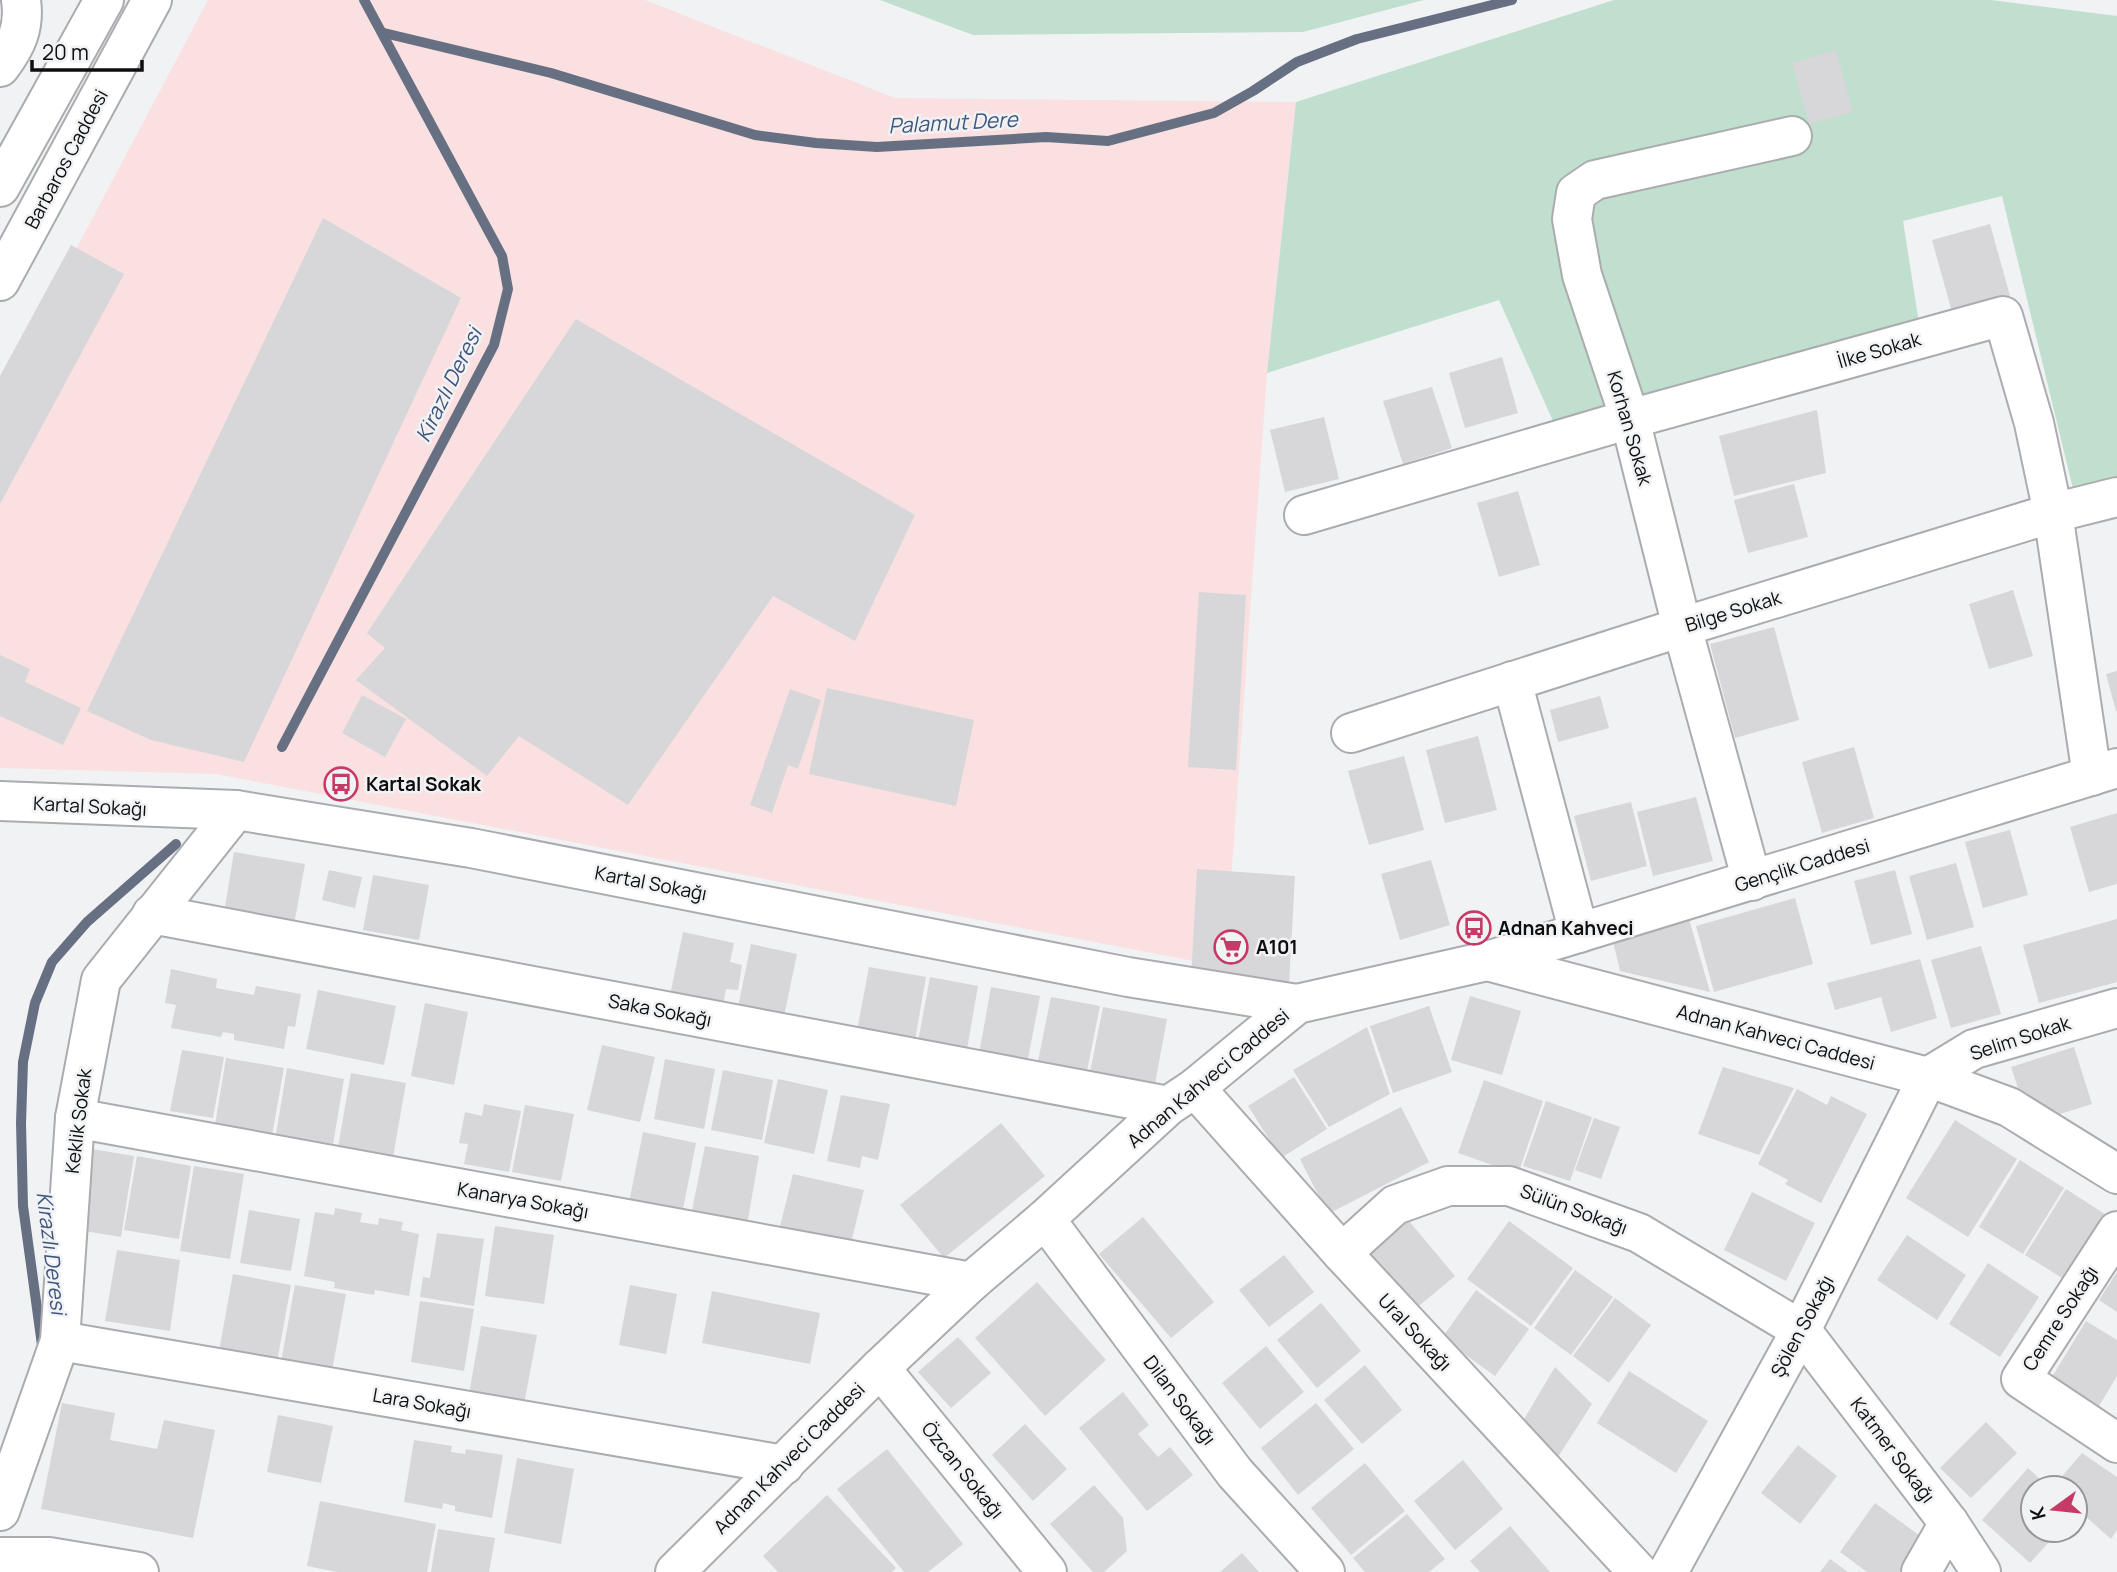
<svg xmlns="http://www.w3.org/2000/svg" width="2117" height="1572" font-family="Manrope,sans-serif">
	<rect width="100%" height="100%" fill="#f1f2f4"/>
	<!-- industrial -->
	<path fill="#fbe0e1" d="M208,0H645L895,98L1296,102L1267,373L1225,967L216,774L0,768V393Z"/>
	<!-- green -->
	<g fill="#c0dfce">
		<path d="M880,0H1424L1303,32L973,35Z"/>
		<path d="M1614,0H1991L2117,16V487L2075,497L2002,196L1903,221L1919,323L1557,430L1499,300L1267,373L1296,102Z"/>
	</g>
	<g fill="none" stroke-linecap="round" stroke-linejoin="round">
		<!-- stream -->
		<g stroke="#677083" stroke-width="10">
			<path d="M384,33L551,73L755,135L816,143L877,147L1046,137L1108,141L1214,113L1253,91L1297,62L1357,39L1512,0"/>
			<path d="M282,747L494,345L508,289L502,256L364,0"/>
			<path d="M42,1345L23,1206L21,1123L23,1062L35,1003L52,962L87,922L176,844"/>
		</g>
	</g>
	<!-- building -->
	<g fill="#d7d6d9">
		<path d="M1836,50L1853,112L1809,124L1792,63Z"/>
		<path d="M323,218L461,298L244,762L151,740L87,711Z"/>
		<path d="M1990,224L2010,296L1952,312L1932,240Z"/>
		<path d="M71,245L124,274L0,504V376Z"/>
		<path d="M576,319L915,515L855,641L773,596L628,805L519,736L487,776L356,680L385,648L367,633Z"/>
		<path d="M1502,357L1518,413L1465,428L1449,373Z"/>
		<path d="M1432,387L1452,448L1403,464L1383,401Z"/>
		<path d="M1817,410L1826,473L1734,496L1719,436Z"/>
		<path d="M1324,417L1339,479L1285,492L1270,430Z"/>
		<path d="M1794,484L1808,537L1748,553L1734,500Z"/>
		<path d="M1518,491L1540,565L1499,577L1477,503Z"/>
		<path d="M2013,590L2033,656L1989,669L1969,604Z"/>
		<path d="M1199,592L1246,595L1236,770L1188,767Z"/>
		<path d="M1774,627L1799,720L1735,738L1710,644Z"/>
		<path d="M0,655L30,669L25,682L81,708L63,745L0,716Z"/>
		<path d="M2117,671V711H2116L2106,674Z"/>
		<path d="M827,688L974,720L956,806L809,774Z"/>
		<path d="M790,689L821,700L798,769L788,765L772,813L750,805Z"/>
		<path d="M362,695L406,719L385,757L342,733Z"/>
		<path d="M1600,696L1609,728L1558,742L1550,710Z"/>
		<path d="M1478,736L1497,810L1445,823L1426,750Z"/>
		<path d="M1854,747L1874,818L1822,833L1802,762Z"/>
		<path d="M1404,756L1424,830L1369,845L1348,771Z"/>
		<path d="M1696,797L1713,861L1653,876L1637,812Z"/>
		<path d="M1631,802L1647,866L1591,881L1574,816Z"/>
		<path d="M2117,813V884L2089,892L2070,827Z"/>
		<path d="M2010,830L2028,895L1983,908L1965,842Z"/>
		<path d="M234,852L305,864L294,925L224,913Z"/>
		<path d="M1431,860L1450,925L1400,940L1381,874Z"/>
		<path d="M1956,863L1974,927L1927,940L1909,876Z"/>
		<path d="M1197,869L1295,876L1289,985L1191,979Z"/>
		<path d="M329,870L362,877L355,908L322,900Z"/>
		<path d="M1895,870L1912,934L1871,945L1854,881Z"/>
		<path d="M373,875L429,885L419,940L363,930Z"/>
		<path d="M1795,898L1813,964L1714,992L1696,926Z"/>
		<path d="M1689,919L1710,992L1620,971L1612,937Z"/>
		<path d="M2117,919V982L2039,1003L2023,945Z"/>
		<path d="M683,932L734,943L730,962L742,965L738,990L726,989L721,1016L668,1005Z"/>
		<path d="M751,944L797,954L782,1026L736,1017Z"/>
		<path d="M1981,946L2001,1014L1951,1028L1931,960Z"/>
		<path d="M1920,959L1937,1018L1891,1032L1881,997L1835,1010L1827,983Z"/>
		<path d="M869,967L926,977L914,1046L856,1036Z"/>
		<path d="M171,969L217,979L216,988L254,995L256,986L301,994L295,1027L288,1026L284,1049L234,1040V1034L223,1032L221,1037L171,1028L176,1005L165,1003Z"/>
		<path d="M930,977L978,986L966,1055L917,1047Z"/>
		<path d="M991,987L1040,996L1026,1069L978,1060Z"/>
		<path d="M318,990L396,1006L384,1065L306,1049Z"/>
		<path d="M1470,996L1521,1011L1502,1075L1451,1060Z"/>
		<path d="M1051,997L1100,1006L1086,1076L1037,1066Z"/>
		<path d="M425,1003L468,1012L454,1085L411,1076Z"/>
		<path d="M1429,1006L1452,1072L1393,1093L1370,1026Z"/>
		<path d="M1103,1007L1167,1019L1154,1089L1089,1077Z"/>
		<path d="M1367,1027L1390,1094L1329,1127L1293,1070Z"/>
		<path d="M602,1045L655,1057L640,1122L587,1110Z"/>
		<path d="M2074,1047L2092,1104L2060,1114L2019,1091L2011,1067Z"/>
		<path d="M182,1050L224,1057L213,1118L170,1111Z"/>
		<path d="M226,1058L284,1068L271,1141L214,1131Z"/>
		<path d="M665,1059L715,1069L704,1129L654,1119Z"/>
		<path d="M1723,1067L1794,1088L1759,1155L1698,1134Z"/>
		<path d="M287,1068L344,1079L333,1144L276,1134Z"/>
		<path d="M723,1070L773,1080L762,1140L711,1130Z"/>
		<path d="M351,1073L406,1083L393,1157L338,1147Z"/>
		<path d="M1294,1077L1327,1129L1281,1158L1248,1106Z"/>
		<path d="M778,1079L828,1090L814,1154L764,1143Z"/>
		<path d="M1484,1080L1543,1101L1518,1174L1458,1153Z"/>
		<path d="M1797,1089L1827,1105L1831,1096L1867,1114L1821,1203L1785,1184L1788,1180L1758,1164Z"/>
		<path d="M841,1095L890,1104L878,1160L862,1156L860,1168L827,1161Z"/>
		<path d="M1546,1101L1592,1117L1570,1181L1523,1166Z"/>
		<path d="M484,1104L521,1111L509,1172L464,1164L468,1144L459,1143L465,1112L482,1116Z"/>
		<path d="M525,1105L574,1114L561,1181L512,1172Z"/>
		<path d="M1401,1107L1429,1162L1328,1214L1300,1159Z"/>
		<path d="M1594,1118L1620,1127L1601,1179L1575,1170Z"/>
		<path d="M1955,1120L2017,1159L1968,1237L1906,1198Z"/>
		<path d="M1001,1123L1045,1176L944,1258L900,1205Z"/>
		<path d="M643,1132L696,1143L682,1214L629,1203Z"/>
		<path d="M705,1146L759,1156L747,1225L691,1215Z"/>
		<path d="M92,1149L134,1156L121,1237L78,1230Z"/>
		<path d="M137,1156L191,1166L179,1239L124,1230Z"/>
		<path d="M2020,1160L2064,1188L2023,1254L1979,1227Z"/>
		<path d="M194,1166L244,1174L230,1259L180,1251Z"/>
		<path d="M793,1174L864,1190L850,1247L779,1231Z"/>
		<path d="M2066,1189L2108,1216L2067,1281L2025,1255Z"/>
		<path d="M1752,1192L1815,1223L1786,1281L1724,1250Z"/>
		<path d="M335,1208L362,1213L360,1222L378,1225L379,1218L403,1222L401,1230L419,1234L409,1296L375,1290L374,1295L334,1288L335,1282L304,1276L315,1212L334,1215Z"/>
		<path d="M249,1210L300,1219L291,1271L240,1263Z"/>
		<path d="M1143,1217L1214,1302L1171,1338L1099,1254Z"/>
		<path d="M1409,1221L1455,1276L1415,1309L1369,1255Z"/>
		<path d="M1509,1221L1573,1268L1531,1326L1467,1279Z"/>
		<path d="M495,1226L554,1235L544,1304L485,1296Z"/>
		<path d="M437,1233L484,1239L474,1306L420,1297L423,1277L430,1278Z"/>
		<path d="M1907,1235L1966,1275L1937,1320L1877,1280Z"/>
		<path d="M117,1250L180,1260L170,1331L105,1321Z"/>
		<path d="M1284,1255L1314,1292L1269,1327L1239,1290Z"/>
		<path d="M1988,1263L2039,1297L2000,1357L1949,1324Z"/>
		<path d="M1575,1270L1613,1297L1571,1355L1534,1328Z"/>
		<path d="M2117,1272V1312L2099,1300Z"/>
		<path d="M233,1274L291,1285L277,1362L219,1351Z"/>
		<path d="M1037,1282L1106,1360L1045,1416L975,1338Z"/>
		<path d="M295,1285L346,1294L332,1371L281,1362Z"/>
		<path d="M630,1285L677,1294L666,1354L619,1345Z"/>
		<path d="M1476,1290L1529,1329L1495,1376L1442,1338Z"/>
		<path d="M712,1291L820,1313L810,1364L702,1343Z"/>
		<path d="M1615,1298L1651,1325L1609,1383L1573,1356Z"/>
		<path d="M420,1301L474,1309L464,1371L411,1362Z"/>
		<path d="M1321,1303L1361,1351L1317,1388L1277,1340Z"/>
		<path d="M2086,1321L2117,1340V1376L2096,1411L2049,1382Z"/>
		<path d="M481,1326L537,1335L524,1404L469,1394Z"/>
		<path d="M958,1337L991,1373L951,1408L918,1372Z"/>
		<path d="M1266,1346L1304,1392L1260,1429L1222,1383Z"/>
		<path d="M1365,1365L1402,1410L1362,1444L1324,1400Z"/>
		<path d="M1555,1367L1592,1404L1558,1457L1523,1421Z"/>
		<path d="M1629,1371L1708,1421L1676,1473L1597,1423Z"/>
		<path d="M1123,1392L1149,1425L1138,1434L1158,1457L1170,1447L1193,1475L1147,1511L1079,1428Z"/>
		<path d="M62,1403L115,1413L110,1440L157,1449L164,1420L215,1430L193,1538L41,1509Z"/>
		<path d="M1316,1403L1354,1449L1298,1495L1261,1448Z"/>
		<path d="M278,1415L333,1426L321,1483L267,1472Z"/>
		<path d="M1986,1422L2017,1453L1971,1498L1940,1468Z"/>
		<path d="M1025,1424L1067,1469L1033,1501L992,1455Z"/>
		<path d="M414,1440L452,1446L451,1452L465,1454L466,1449L503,1455L492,1518L455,1511V1506L443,1503L442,1509L404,1502Z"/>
		<path d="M1798,1445L1837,1476L1800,1524L1761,1493Z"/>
		<path d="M887,1449L963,1544L928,1572H904L837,1489Z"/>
		<path d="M2082,1453L2117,1477V1530L2111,1539L2075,1507V1488L2053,1487Z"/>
		<path d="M517,1458L574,1469L561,1544L504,1533Z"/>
		<path d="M1463,1460L1503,1509L1455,1550L1414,1501Z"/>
		<path d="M1365,1463L1405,1511L1351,1555L1311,1508Z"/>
		<path d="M2028,1468L2050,1488H2033V1530H2060L2030,1563L1982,1520Z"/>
		<path d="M1094,1485L1123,1518L1127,1551L1104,1572H1093L1050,1524Z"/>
		<path d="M827,1495L896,1568L892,1572H778L763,1556Z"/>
		<path d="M320,1501L436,1524L427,1572H337L307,1566Z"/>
		<path d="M1875,1503L1923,1538L1899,1572H1867L1840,1552Z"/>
		<path d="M1407,1514L1445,1559L1429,1572H1365L1353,1558Z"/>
		<path d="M1510,1526L1550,1572H1480L1470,1561Z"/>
		<path d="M438,1529L495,1538L489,1572H431Z"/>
		<path d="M1242,1553L1259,1572H1220Z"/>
		<path d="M1830,1559L1848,1572H1820Z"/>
	</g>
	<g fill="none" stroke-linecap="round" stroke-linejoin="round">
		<defs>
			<g id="minor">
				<path d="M0,67C16,46 25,28 21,0"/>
				<path d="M1304,515L1630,419L2003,316L2034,423L2053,513L2092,776"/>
				<path d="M1512,681L1579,933"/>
				<path d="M1351,733L1682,627L2053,513L2117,497"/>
				<path d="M1752,881L1682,627L1630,419L1582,275L1572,219L1576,193L1595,180L1792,136"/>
				<path d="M152,914L1168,1106"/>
				<path d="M1487,961L1928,1077L2009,1107L2117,1174"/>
				<path d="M1195,1088L1342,1253L1638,1572"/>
				<path d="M75,1118L971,1282"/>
				<path d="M1045,1219L1235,1473L1325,1572"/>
				<path d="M2117,1231L2021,1379L2117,1443"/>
				<path d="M1342,1253L1395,1205L1448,1186H1509L1639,1233L1801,1330L1949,1523L1981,1572"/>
				<path d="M60,1341L784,1465"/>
				<path d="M880,1368L1047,1572"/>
				<path d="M0,1511L60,1341L75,1118L101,980L236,810"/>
				<path d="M0,1557H49L139,1572"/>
				<path d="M1668,1572L1801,1330L1928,1077L1974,1049L2117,1008"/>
				<path d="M1921,1572L1949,1523"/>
			</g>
			<g id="major">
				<path d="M0,187L104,0"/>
				<path d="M0,281L152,0"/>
				<path d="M0,801L236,810L471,848L1128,977L1297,1004"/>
				<path d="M675,1572L880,1368L971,1282L1045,1219L1168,1106L1195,1088L1297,1004L1487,961L2117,768"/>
			</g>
		</defs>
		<!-- minor casing -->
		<use href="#minor" stroke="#abacaf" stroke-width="42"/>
		<!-- major casing -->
		<use href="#major" stroke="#abacaf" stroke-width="42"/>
		<!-- minor -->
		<use href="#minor" stroke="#fff" stroke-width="38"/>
		<!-- major -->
		<use href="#major" stroke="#fff" stroke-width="38"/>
	</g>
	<!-- icons -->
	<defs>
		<symbol id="bus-ring" viewBox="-11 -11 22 22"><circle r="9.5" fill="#f1f2f4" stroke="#c73967" stroke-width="1.5"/><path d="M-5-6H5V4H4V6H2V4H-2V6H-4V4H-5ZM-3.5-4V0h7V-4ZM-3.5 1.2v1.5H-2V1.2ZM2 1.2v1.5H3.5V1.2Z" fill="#c73967"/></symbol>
		<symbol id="supermarket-ring" viewBox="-11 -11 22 22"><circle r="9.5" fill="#f1f2f4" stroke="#c73967" stroke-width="1.5"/><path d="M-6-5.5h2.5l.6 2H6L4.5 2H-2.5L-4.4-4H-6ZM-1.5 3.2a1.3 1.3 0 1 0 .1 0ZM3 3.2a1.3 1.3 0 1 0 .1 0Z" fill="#c73967"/></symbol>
	</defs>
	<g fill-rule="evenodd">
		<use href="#bus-ring" x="322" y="765" width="38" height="38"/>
		<use href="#bus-ring" x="1455" y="909" width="38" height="38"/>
		<use href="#supermarket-ring" x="1212" y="928" width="38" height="38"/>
	</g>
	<g text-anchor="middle" stroke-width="5" stroke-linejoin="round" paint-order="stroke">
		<!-- street labels -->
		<g font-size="19" fill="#0e0e0f" stroke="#f1f2f4">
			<text transform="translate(66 159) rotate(-62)" y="7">Barbaros Caddesi</text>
			<text transform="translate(1879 350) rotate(-16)" y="7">İlke Sokak</text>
			<text transform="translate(1630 428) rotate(74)" y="7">Korhan Sokak</text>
			<text transform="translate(1733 611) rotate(-17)" y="7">Bilge Sokak</text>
			<text transform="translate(90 806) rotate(3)" y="7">Kartal Sokağı</text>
			<text transform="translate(1802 865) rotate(-17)" y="7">Gençlik Caddesi</text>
			<text transform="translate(651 883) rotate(11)" y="7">Kartal Sokağı</text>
			<text transform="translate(660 1010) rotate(11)" y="7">Saka Sokağı</text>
			<text transform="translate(1776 1037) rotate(15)" y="7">Adnan Kahveci Caddesi</text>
			<text transform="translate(2020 1038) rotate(-18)" y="7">Selim Sokak</text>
			<text transform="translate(1208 1078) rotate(-40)" y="7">Adnan Kahveci Caddesi</text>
			<text transform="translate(78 1121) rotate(-83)" y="7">Keklik Sokak</text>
			<text transform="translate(523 1200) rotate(10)" y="7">Kanarya Sokağı</text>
			<text transform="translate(1574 1209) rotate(20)" y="7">Sülün Sokağı</text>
			<text transform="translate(2060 1318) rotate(-57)" y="7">Cemre Sokağı</text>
			<text transform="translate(1802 1326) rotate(-62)" y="7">Şölen Sokağı</text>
			<text transform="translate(1415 1332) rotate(47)" y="7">Ural Sokağı</text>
			<text transform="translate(1180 1400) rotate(53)" y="7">Dilan Sokağı</text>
			<text transform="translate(422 1403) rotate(10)" y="7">Lara Sokağı</text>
			<text transform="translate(1893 1450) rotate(53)" y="7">Katmer Sokağı</text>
			<text transform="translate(789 1458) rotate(-45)" y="7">Adnan Kahveci Caddesi</text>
			<text transform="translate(963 1470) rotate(51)" y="7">Özcan Sokağı</text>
		</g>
		<!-- poi labels -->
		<g font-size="19" font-weight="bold" fill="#0e0e0f" stroke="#f1f2f4" text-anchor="start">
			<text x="366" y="791">Kartal Sokak</text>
			<text x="1498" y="935">Adnan Kahveci</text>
			<text x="1256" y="954">A101</text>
		</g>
		<!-- water labels -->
		<g font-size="21" font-style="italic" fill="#40557e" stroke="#f1f2f4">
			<text transform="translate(953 123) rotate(-3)" y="7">Palamut Dere</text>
			<text transform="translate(449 385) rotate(-64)" y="7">Kirazlı Deresi</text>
			<text transform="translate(51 1253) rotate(83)" y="7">Kirazlı Deresi</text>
		</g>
	</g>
	<!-- north arrow -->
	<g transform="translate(2054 1509) rotate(255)"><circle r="33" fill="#f1f2f4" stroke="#969798" stroke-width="2"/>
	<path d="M0-5L12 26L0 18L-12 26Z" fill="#c73967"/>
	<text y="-10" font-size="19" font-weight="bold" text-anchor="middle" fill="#0e0e0f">K</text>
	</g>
	<!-- scale -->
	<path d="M32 60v10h110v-10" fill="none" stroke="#0e0e0f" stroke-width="3.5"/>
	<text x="42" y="60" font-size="21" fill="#0e0e0f" stroke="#f1f2f4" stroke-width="5" paint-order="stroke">20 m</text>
</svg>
